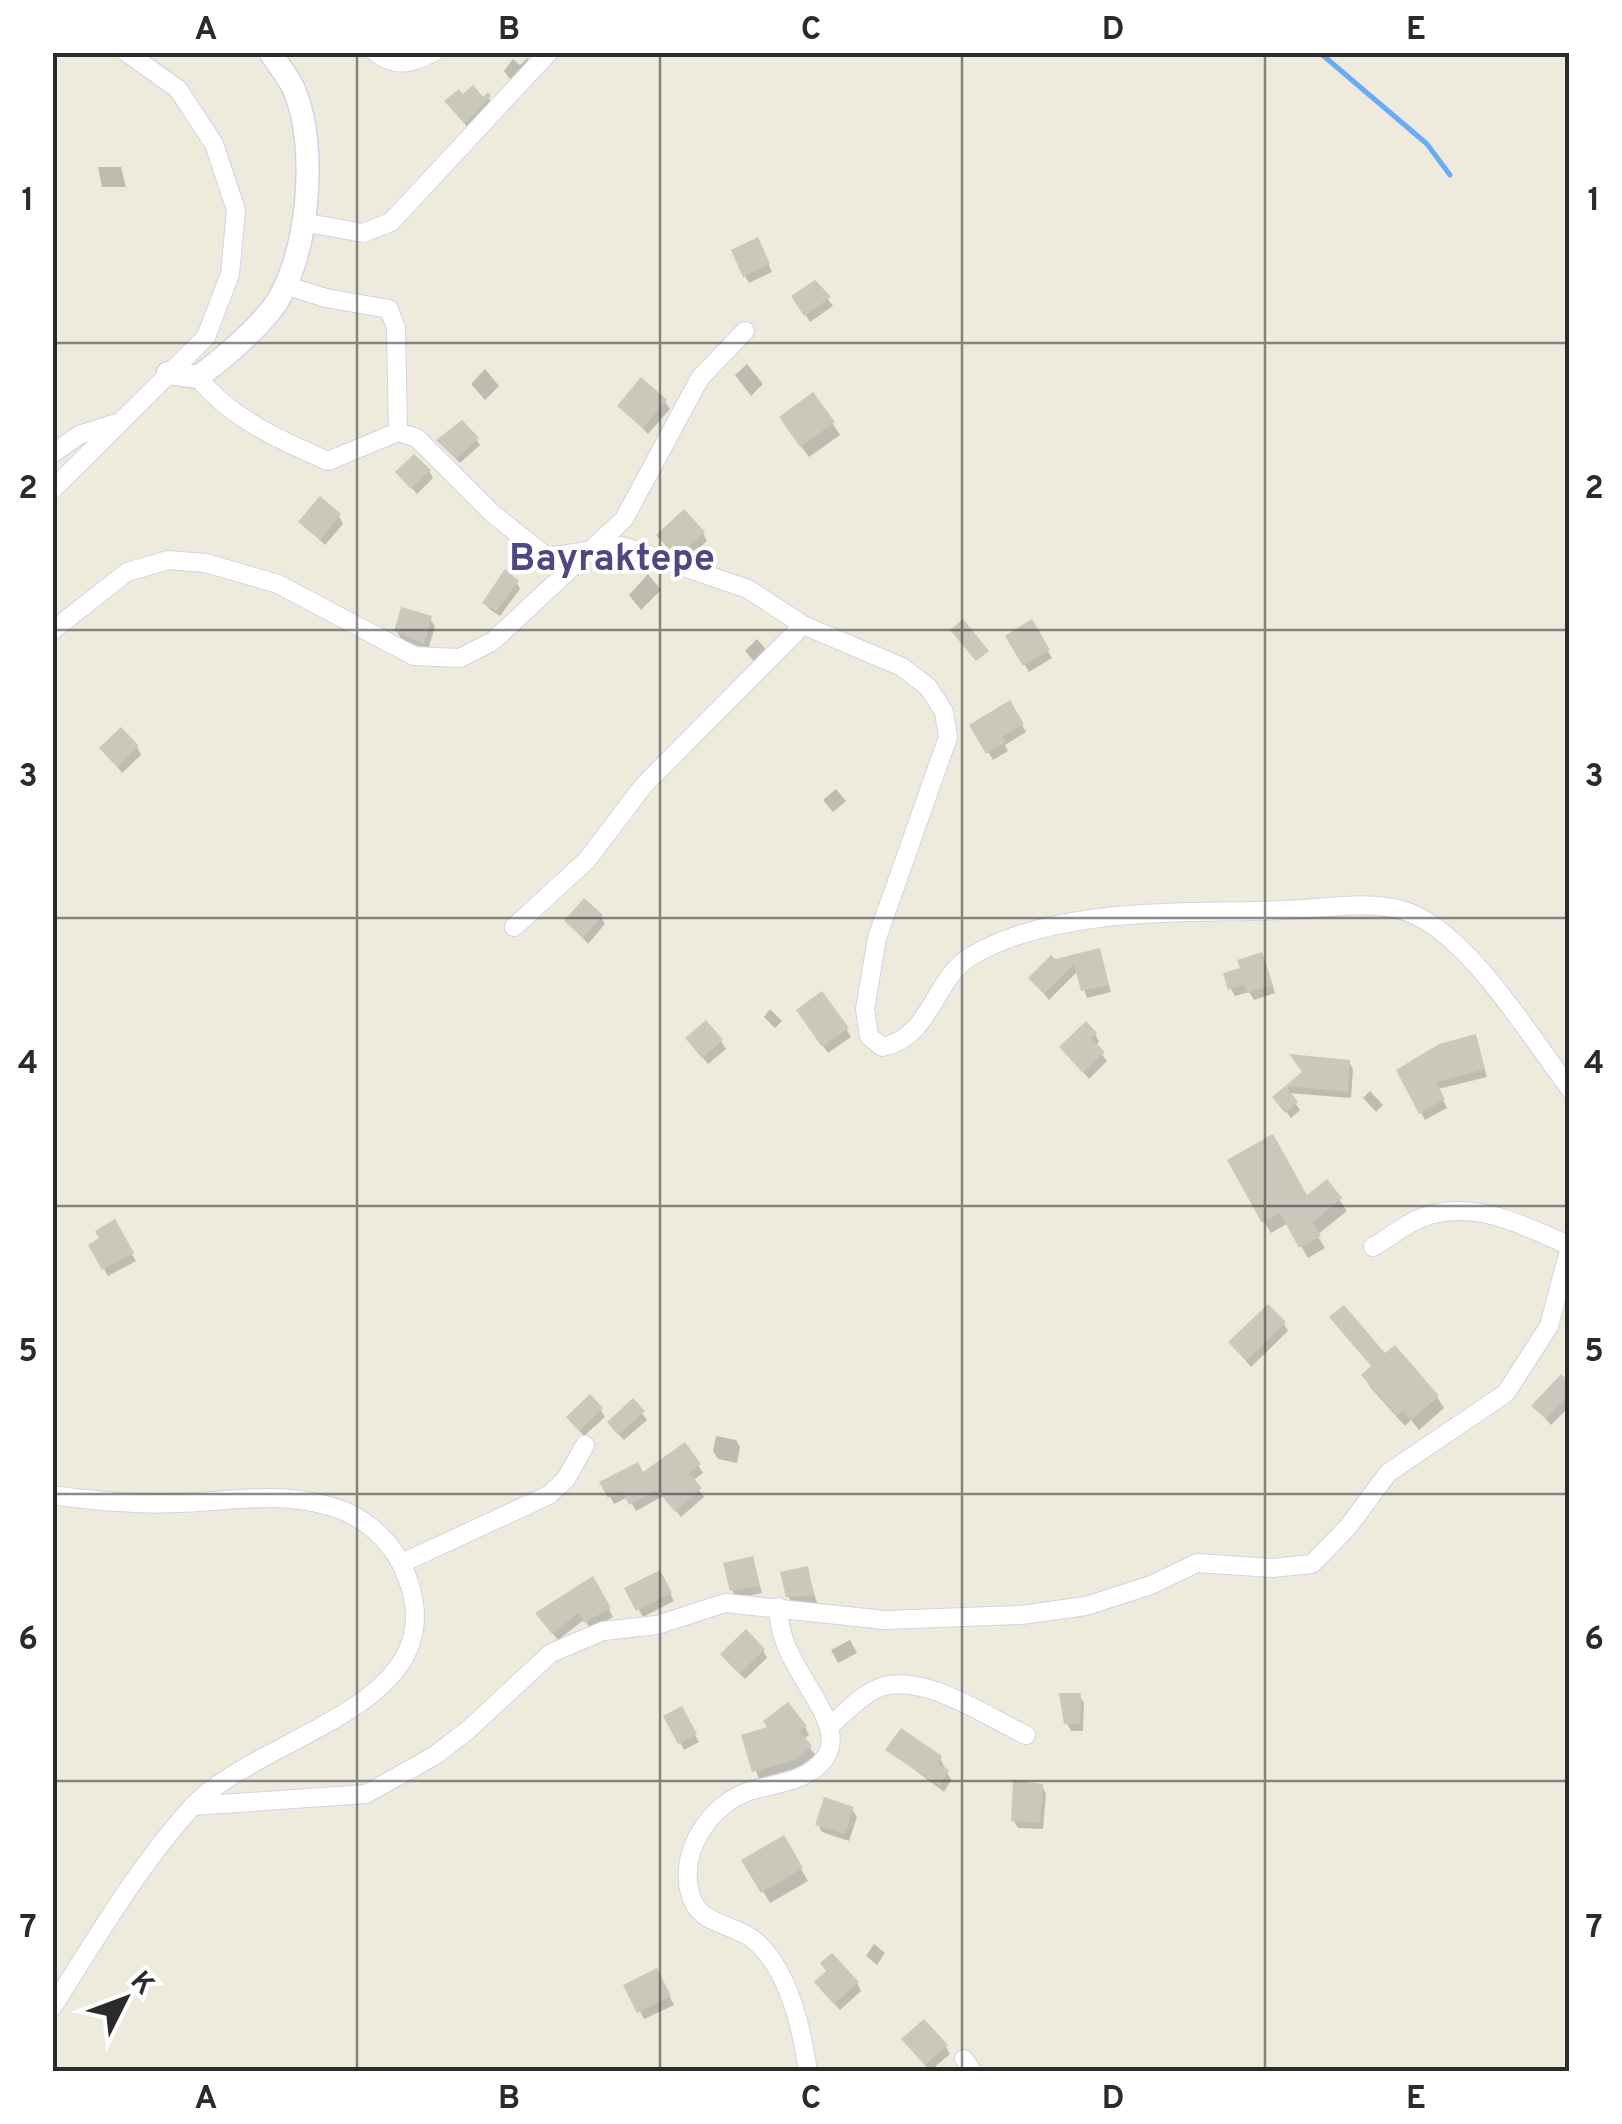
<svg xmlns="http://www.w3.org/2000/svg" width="1622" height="2124" font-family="Overpass,sans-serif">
	<rect width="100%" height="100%" fill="#eeebdd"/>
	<!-- shadow -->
	<g fill="#0003">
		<path d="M527,58L530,63L513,83L504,71L513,59L520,65Z"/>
		<path d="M487,96L493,105L470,130L452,109L463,98L482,100Z"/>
		<path d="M98,167H121L126,187H102Z"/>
		<path d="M761,248L772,272L749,283L745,276Z"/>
		<path d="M815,283L833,306L810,322L794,297Z"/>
		<path d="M747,364L763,384L751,396L735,375Z"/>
		<path d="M485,369L499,386L485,400L471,384Z"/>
		<path d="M665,402L670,409L648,434L620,406Z"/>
		<path d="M833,424L840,435L809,457L789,430Z"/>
		<path d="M477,440L480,445L460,463L443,446Z"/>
		<path d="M429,471L433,478L417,494L399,473Z"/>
		<path d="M339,516L343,524L325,545L301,522Z"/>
		<path d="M703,533L707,541L686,560L674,556L659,535Z"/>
		<path d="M648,574L661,590L641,610L629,595Z"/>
		<path d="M517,583L520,589L500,616L489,609L485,603Z"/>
		<path d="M430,619L435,626L428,650L401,639L397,631Z"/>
		<path d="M1031,623L1052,658L1029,672L1008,637Z"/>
		<path d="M757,639L769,653L757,665L745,651Z"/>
		<path d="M1009,703L1026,732L1005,745L1008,751L993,760L972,725Z"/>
		<path d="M137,747L141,755L122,773L102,748Z"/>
		<path d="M836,789L846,801L833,812L823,800Z"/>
		<path d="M601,917L605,924L588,944L567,921Z"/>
		<path d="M1098,951L1111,992L1087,998L1078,971L1049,1000L1031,978L1054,962Z"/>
		<path d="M1265,962L1275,993L1254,1000L1249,992L1235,996L1231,989Z"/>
		<path d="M770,1009L782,1021L775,1028L764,1017Z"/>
		<path d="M804,1018L847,1030L851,1037L828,1053Z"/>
		<path d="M1095,1034L1099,1042L1095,1046L1107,1061L1089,1079L1062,1047Z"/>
		<path d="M1475,1037L1487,1077L1438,1089L1447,1108L1425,1120L1399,1071Z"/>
		<path d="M721,1041L726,1049L708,1064L693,1046Z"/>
		<path d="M1349,1062L1353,1069L1351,1098L1288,1093L1300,1110L1291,1118L1275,1097L1305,1073Z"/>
		<path d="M1370,1091L1383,1105L1376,1112L1363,1098Z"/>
		<path d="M1230,1161L1306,1198L1327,1182L1347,1211L1317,1235L1325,1248L1308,1258L1288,1223L1271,1233Z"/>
		<path d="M114,1223L136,1261L108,1276L91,1246L103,1239Z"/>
		<path d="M1333,1318L1437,1397L1444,1408L1419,1430L1411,1420L1405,1426L1370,1387L1364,1376L1373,1368Z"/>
		<path d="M1284,1324L1288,1331L1251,1367L1231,1343Z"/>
		<path d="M1570,1385V1406L1551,1425L1535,1406Z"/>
		<path d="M601,1410L605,1417L584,1436L574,1425Z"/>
		<path d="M642,1413L647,1420L624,1440L614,1430Z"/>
		<path d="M716,1436L736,1440L740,1447L737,1463L718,1459L713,1451Z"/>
		<path d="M685,1445L703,1473L692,1481L704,1497L681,1517L663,1496L636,1511L628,1497L614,1504L603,1483L642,1476Z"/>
		<path d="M752,1559L762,1593L737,1598L732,1590Z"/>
		<path d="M807,1569L817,1603L793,1604L788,1596Z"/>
		<path d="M659,1573L674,1601L643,1617L628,1590Z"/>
		<path d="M593,1580L613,1617L590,1629L585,1619L558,1640L543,1621Z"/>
		<path d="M850,1640L857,1653L838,1663L831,1650Z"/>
		<path d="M763,1650L767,1658L745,1679L728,1662Z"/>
		<path d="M1079,1695L1084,1703L1083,1731H1071L1067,1723Z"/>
		<path d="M681,1710L699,1742L684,1750L667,1717Z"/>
		<path d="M805,1727L809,1735L804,1739L815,1755L800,1767L759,1779L744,1737Z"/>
		<path d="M888,1750L940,1758L951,1780L944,1792Z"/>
		<path d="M1042,1786L1046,1794L1043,1829L1018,1828L1013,1820Z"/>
		<path d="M852,1809L857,1817L849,1841L822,1832L818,1824Z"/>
		<path d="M783,1839L808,1881L770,1903L745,1861Z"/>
		<path d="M874,1944L885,1953L877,1965L866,1956Z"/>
		<path d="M656,1971L674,2005L644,2019L627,1986Z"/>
		<path d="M828,1973L857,1983L861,1991L840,2010L821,1990Z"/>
		<path d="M909,2047H946L950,2054L930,2071Z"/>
	</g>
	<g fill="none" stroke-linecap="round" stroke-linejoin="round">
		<!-- stream -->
		<path stroke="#68abf8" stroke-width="5" d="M1319,52L1427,144L1450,175"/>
	</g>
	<!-- building -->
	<g fill="#c9c8bb">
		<path d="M473,85L483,97L488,92L491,96L465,124L444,101L459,89L463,94Z"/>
		<path d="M758,237L770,264L743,277L731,250Z"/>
		<path d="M815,280L831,297L804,316L791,296Z"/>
		<path d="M641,377L667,400L643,428L617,406Z"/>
		<path d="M813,392L835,422L800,447L779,417Z"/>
		<path d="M462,420L479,438L456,459L436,440Z"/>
		<path d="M414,454L431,470L411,489L395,472Z"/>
		<path d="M320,496L341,514L320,540L298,522Z"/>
		<path d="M684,509L705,532L682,553L668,548L656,535Z"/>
		<path d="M505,569L519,581L496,611L482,603Z"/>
		<path d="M401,607L432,616L424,644L394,631Z"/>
		<path d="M963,619L989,651L976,661L950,630Z"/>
		<path d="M1032,619L1050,650L1023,666L1005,636Z"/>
		<path d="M1010,700L1024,724L1002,737L1006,742L986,754L969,725Z"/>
		<path d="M121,727L139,746L117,767L99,748Z"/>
		<path d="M584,898L603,915L583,938L564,921Z"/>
		<path d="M1100,948L1109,985L1081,991L1074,964L1044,994L1028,978L1051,955L1055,959Z"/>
		<path d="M1262,952L1273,985L1247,993L1244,985L1228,990L1223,973L1240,968L1237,960Z"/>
		<path d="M822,991L849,1028L822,1047L796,1010Z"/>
		<path d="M706,1020L723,1040L702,1058L685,1038Z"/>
		<path d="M1086,1021L1097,1033L1091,1038L1105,1052L1083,1073L1059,1047Z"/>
		<path d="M1476,1034L1485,1069L1436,1082L1445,1099L1419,1114L1396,1070L1439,1044Z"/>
		<path d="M1289,1054L1350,1060L1348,1092L1286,1086L1298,1102L1285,1113L1272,1097L1302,1072Z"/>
		<path d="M1273,1134L1307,1195L1327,1179L1342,1198L1313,1222L1321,1236L1299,1248L1280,1213L1262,1223L1227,1160Z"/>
		<path d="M115,1219L134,1253L102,1270L88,1245L99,1238L95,1231Z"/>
		<path d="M1268,1304L1286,1322L1246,1361L1228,1342Z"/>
		<path d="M1344,1305L1385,1353L1395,1345L1439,1396L1411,1420L1403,1411L1397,1416L1361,1375L1371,1366L1329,1317Z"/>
		<path d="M1561,1374L1570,1382V1394L1546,1419L1531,1406Z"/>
		<path d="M590,1394L603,1408L579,1431L566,1417Z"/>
		<path d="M633,1398L645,1411L618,1435L607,1422Z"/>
		<path d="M685,1442L701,1464L689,1473L702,1488L675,1512L657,1490L629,1505L622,1491L608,1498L599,1482L638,1462L643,1472Z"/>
		<path d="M753,1556L760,1586L730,1591L723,1563Z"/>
		<path d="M808,1566L814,1596L786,1597L780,1572Z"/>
		<path d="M660,1570L672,1593L636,1611L624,1588Z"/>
		<path d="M593,1576L611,1608L584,1623L579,1613L552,1634L535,1613Z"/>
		<path d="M746,1629L765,1649L739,1674L720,1654Z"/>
		<path d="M1059,1693H1081L1080,1724H1064Z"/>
		<path d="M788,1702L807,1726L800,1731L812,1746L795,1760L752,1772L741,1735L767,1727L763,1721Z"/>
		<path d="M682,1706L697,1734L678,1744L663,1716Z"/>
		<path d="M901,1728L942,1756L938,1764L949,1770L940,1786L885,1750Z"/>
		<path d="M1013,1780L1043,1784L1040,1823L1011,1821Z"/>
		<path d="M824,1797L854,1807L845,1834L815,1825Z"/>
		<path d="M784,1835L803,1868L761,1893L741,1860Z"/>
		<path d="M832,1953L859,1982L834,2004L814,1982L826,1971L820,1963Z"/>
		<path d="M657,1968L671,1996L637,2013L623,1985Z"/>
		<path d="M924,2019L948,2045L925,2065L901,2039Z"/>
	</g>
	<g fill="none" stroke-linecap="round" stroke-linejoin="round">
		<defs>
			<g id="minor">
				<path d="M375,52C395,69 413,63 434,52"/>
				<path d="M302,222L363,233L391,222L549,52"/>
				<path d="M284,285L326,298L389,309L396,328L398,432"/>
				<path d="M198,377C228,417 283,442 328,461L398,432L417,438L493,514L547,557L622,546L748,589L803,625L902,667L928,687L944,712L948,737L877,938L865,1009L869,1036L882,1047C931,1038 933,980 970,957C1056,905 1188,914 1284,910C1323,909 1368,899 1405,911C1467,931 1531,1038 1570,1089"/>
				<path d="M52,454L79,435L113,424"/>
				<path d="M52,490L206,337L230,274L236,210L214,144L178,89L126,52"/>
				<path d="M52,631L127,572L168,560L206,563L278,584L414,656L460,658L493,641L624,519L700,378L745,331"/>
				<path d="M514,927L587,860L644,785L803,625"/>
				<path d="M1373,1247C1390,1237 1409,1221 1427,1216C1477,1200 1525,1226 1570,1246"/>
				<path d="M52,1495C95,1501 138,1505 181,1503C229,1501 278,1492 325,1505C363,1514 393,1540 407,1577C457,1708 260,1733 191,1808C137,1868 95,1940 52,2008"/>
				<path d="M402,1563L549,1495L566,1479L585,1445"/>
				<path d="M779,1607C775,1667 852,1719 825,1758C807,1782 776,1783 750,1791C710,1804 679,1851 690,1893C698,1926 732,1922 754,1940C789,1970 802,2028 808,2072"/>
				<path d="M832,1724C847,1711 864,1692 884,1686C928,1675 987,1717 1026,1735"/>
				<path d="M193,1806L366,1794L434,1756L468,1730L551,1653L603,1631L657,1625L725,1603L885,1620L1021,1615L1086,1606L1151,1585L1197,1563L1272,1568L1312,1564L1348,1527L1388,1473L1506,1393L1549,1326L1570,1247"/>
				<path d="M964,2059L973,2072"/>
			</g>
			<path id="tertiary" d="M168,373L198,377C225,357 251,335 272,309C309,261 318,147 295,92C290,78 278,65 270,52"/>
		</defs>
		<!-- minor casing -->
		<use href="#minor" stroke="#d3d2e5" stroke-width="20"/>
		<!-- tertiary casing -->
		<use href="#tertiary" stroke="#d3d2e5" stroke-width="25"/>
		<!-- minor -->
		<use href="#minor" stroke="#fff" stroke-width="18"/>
		<!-- tertiary -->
		<use href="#tertiary" stroke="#fff" stroke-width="22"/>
	</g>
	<!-- grid -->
	<path fill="none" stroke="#2b2b2b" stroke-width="2.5" stroke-opacity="0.55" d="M357,52V2072M660,52V2072M962,52V2072M1265,52V2072M52,343H1570M52,630H1570M52,918H1570M52,1206H1570M52,1494H1570M52,1781H1570"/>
	<g text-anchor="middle" stroke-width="8" stroke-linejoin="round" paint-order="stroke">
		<!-- quarter labels -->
		<g font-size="38" font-weight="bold" fill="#4d4880" stroke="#fff">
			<text x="612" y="570">Bayraktepe</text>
		</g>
	</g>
	<!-- border -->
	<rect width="1622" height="2124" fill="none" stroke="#ffffff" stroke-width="110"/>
	<!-- north arrow -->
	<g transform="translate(125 1999) rotate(48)" stroke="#ffffff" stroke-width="8" paint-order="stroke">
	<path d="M0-8L18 38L0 25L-18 38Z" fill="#2b2b2b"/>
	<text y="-15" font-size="28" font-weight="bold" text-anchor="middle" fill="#2b2b2b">K</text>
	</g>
	<rect x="55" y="55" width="1512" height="2014" fill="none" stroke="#2b2b2b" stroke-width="4"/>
	<g font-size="32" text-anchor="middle" font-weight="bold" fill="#2b2b2b">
		<text x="206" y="39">A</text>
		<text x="509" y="39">B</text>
		<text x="811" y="39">C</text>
		<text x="1113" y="39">D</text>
		<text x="1416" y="39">E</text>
		<text x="28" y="210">1</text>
		<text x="1594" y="210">1</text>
		<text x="28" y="498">2</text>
		<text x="1594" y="498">2</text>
		<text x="28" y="786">3</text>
		<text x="1594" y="786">3</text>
		<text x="28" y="1073">4</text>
		<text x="1594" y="1073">4</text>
		<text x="28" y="1361">5</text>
		<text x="1594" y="1361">5</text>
		<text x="28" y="1649">6</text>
		<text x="1594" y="1649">6</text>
		<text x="28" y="1937">7</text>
		<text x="1594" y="1937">7</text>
		<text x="206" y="2108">A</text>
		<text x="509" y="2108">B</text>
		<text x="811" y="2108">C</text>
		<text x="1113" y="2108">D</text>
		<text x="1416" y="2108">E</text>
	</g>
</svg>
